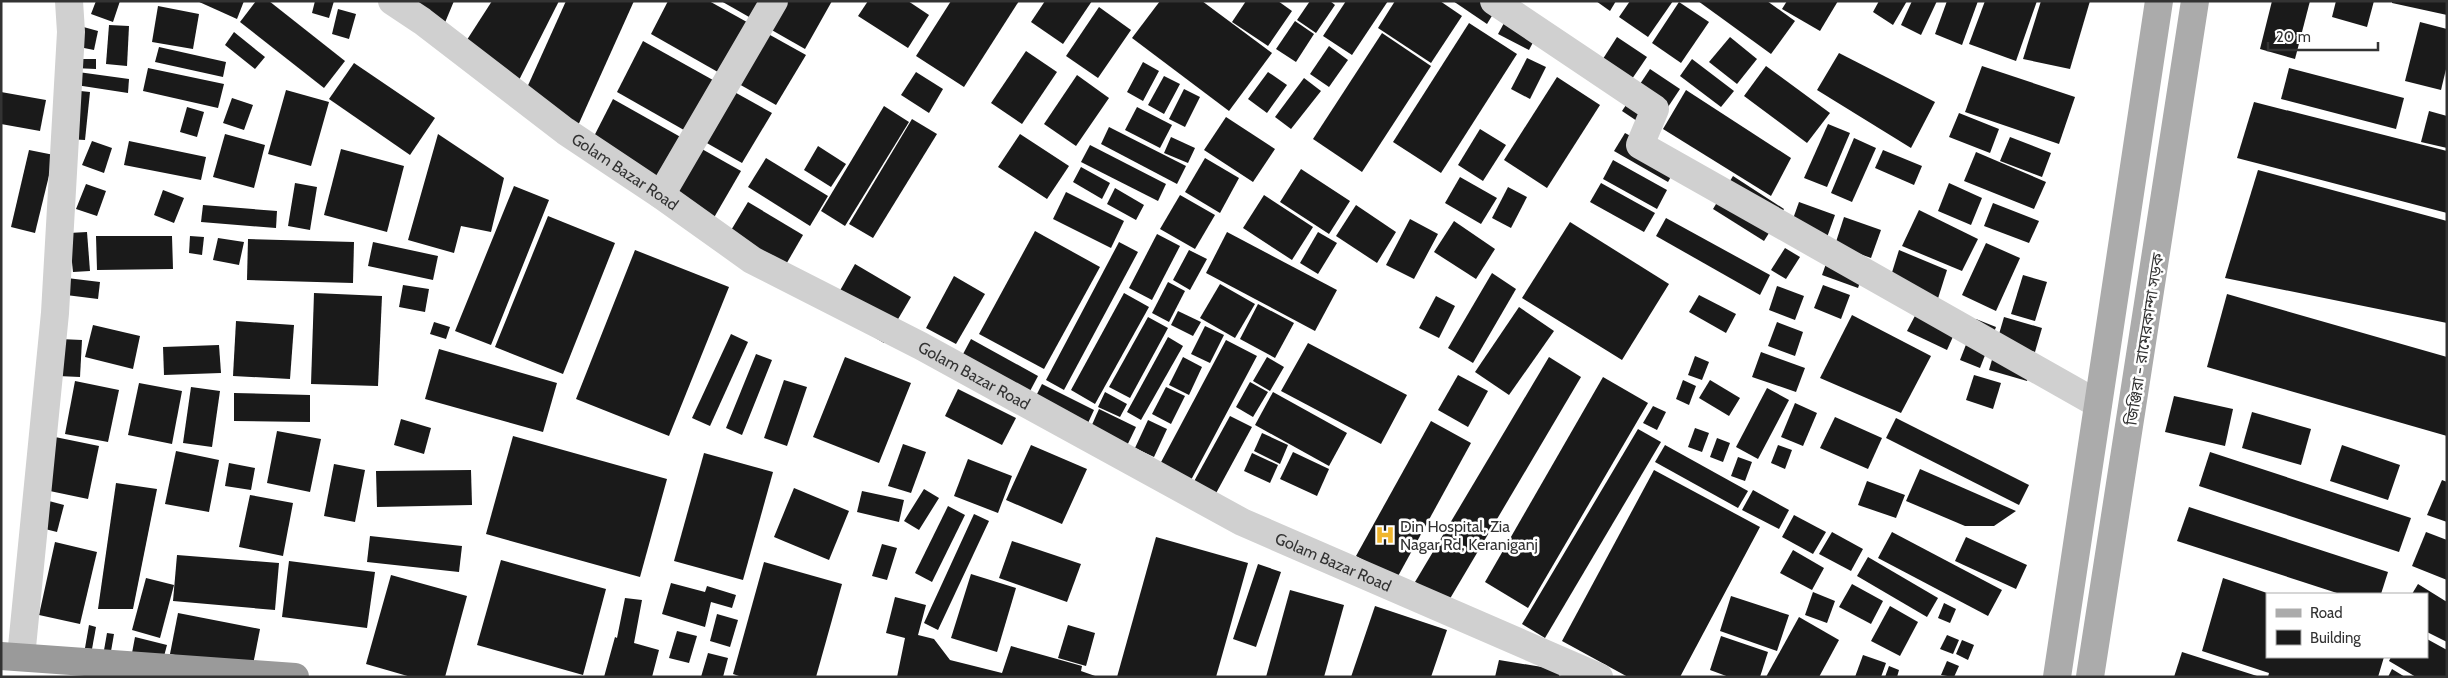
<svg xmlns="http://www.w3.org/2000/svg" width="2448" height="678" font-family="Cabin,'Noto Sans Bengali',sans-serif">
	<rect width="100%" height="100%" fill="#fff"/>
	<!-- building -->
	<g fill="#1a1a1a">
		<path d="M96,1H120L113,22L91,14Z"/>
		<path d="M197,1H244L237,19Z"/>
		<path d="M256,1H269L345,61L324,88L240,22Z"/>
		<path d="M315,1H334L329,18L312,13Z"/>
		<path d="M410,1H454L444,25Z"/>
		<path d="M492,1H559L515,88L463,46Z"/>
		<path d="M566,1H634L576,130L521,101Z"/>
		<path d="M668,1H709L806,55L776,105L651,34Z"/>
		<path d="M721,1H832L805,49Z"/>
		<path d="M868,1H908L929,15L908,48L858,16Z"/>
		<path d="M951,1H1019L964,87L916,56Z"/>
		<path d="M1045,1H1092L1063,44L1031,22Z"/>
		<path d="M1160,1H1202L1272,53L1229,111L1132,38Z"/>
		<path d="M1246,1H1278L1292,11L1268,46L1232,22Z"/>
		<path d="M1310,1H1330L1335,5L1316,33L1297,20Z"/>
		<path d="M1346,1H1388L1352,55L1323,36Z"/>
		<path d="M1395,1H1440L1462,16L1431,63L1378,28Z"/>
		<path d="M1453,1H1501L1487,24Z"/>
		<path d="M1596,1H1616L1610,11Z"/>
		<path d="M1630,1H1673L1648,37L1619,17Z"/>
		<path d="M1698,1H1767L1795,21L1771,54Z"/>
		<path d="M1787,1H1838L1820,31L1782,9Z"/>
		<path d="M1879,1H1907L1893,25L1873,12Z"/>
		<path d="M1912,1H1937L1921,35L1901,25Z"/>
		<path d="M1947,1H1978L1962,45L1935,34Z"/>
		<path d="M1985,1H2037L2016,61L1969,44Z"/>
		<path d="M2041,1H2090L2070,69L2023,59Z"/>
		<path d="M2272,1H2310L2295,59L2260,49Z"/>
		<path d="M2336,1H2374L2367,27L2332,17Z"/>
		<path d="M2392,1H2447V15L2392,3Z"/>
		<path d="M1679,2L1709,22L1681,63L1652,43Z"/>
		<path d="M158,6L199,14L193,49L152,42Z"/>
		<path d="M1099,7L1131,30L1098,78L1066,56Z"/>
		<path d="M338,9L356,14L349,39L332,34Z"/>
		<path d="M1509,14L1539,31L1529,50L1498,34Z"/>
		<path d="M1295,21L1314,34L1296,62L1276,49Z"/>
		<path d="M2420,22L2447,29V65L2441,90L2405,81Z"/>
		<path d="M69,23L98,31L94,50L64,44Z"/>
		<path d="M1469,23L1517,54L1441,173L1393,142Z"/>
		<path d="M109,25L129,26L127,66L106,64Z"/>
		<path d="M234,32L265,57L255,69L225,45Z"/>
		<path d="M1382,33L1431,66L1362,172L1313,139Z"/>
		<path d="M1617,37L1647,57L1619,98L1590,79Z"/>
		<path d="M1730,37L1757,59L1737,84L1709,62Z"/>
		<path d="M643,41L772,113L742,163L617,92Z"/>
		<path d="M1329,46L1348,60L1329,87L1310,74Z"/>
		<path d="M159,47L226,62L223,77L155,62Z"/>
		<path d="M1026,51L1057,72L1022,124L991,103Z"/>
		<path d="M1839,53L1935,102L1911,148L1817,90Z"/>
		<path d="M1527,58L1546,67L1530,99L1511,89Z"/>
		<path d="M74,59H96V69L74,68Z"/>
		<path d="M1692,59L1734,91L1721,107L1680,76Z"/>
		<path d="M1143,62L1159,71L1143,101L1127,92Z"/>
		<path d="M354,63L435,118L410,155L329,99Z"/>
		<path d="M1766,66L1830,113L1807,143L1744,96Z"/>
		<path d="M1982,66L2075,97L2059,144L1965,112Z"/>
		<path d="M148,68L224,84L218,108L143,91Z"/>
		<path d="M2289,68L2404,98L2396,129L2281,99Z"/>
		<path d="M1650,69L1680,89L1652,131L1622,111Z"/>
		<path d="M78,72L129,79L128,93L76,85Z"/>
		<path d="M916,72L943,89L929,113L901,95Z"/>
		<path d="M1268,72L1287,85L1267,113L1248,99Z"/>
		<path d="M1077,75L1109,98L1076,146L1044,124Z"/>
		<path d="M1164,76L1180,84L1164,114L1148,105Z"/>
		<path d="M1557,77L1600,105L1547,188L1504,160Z"/>
		<path d="M1304,78L1321,91L1291,129L1275,117Z"/>
		<path d="M1184,89L1200,97L1185,127L1169,119Z"/>
		<path d="M71,90L90,92L85,140L67,139Z"/>
		<path d="M286,90L329,102L311,166L268,154Z"/>
		<path d="M1686,90L1791,158L1771,196L1663,129Z"/>
		<path d="M1,92L46,100L40,131L1,124Z"/>
		<path d="M232,98L253,105L244,130L223,123Z"/>
		<path d="M613,99L741,171L712,221L587,150Z"/>
		<path d="M2254,102L2447,151V213L2237,158Z"/>
		<path d="M884,106L909,122L845,226L821,211Z"/>
		<path d="M187,107L204,112L197,137L180,132Z"/>
		<path d="M1137,107L1172,125L1160,148L1125,130Z"/>
		<path d="M2429,111L2447,116V148L2421,142Z"/>
		<path d="M1959,113L1999,129L1990,153L1949,137Z"/>
		<path d="M1226,117L1275,149L1253,182L1204,150Z"/>
		<path d="M912,119L937,134L873,238L849,224Z"/>
		<path d="M1828,124L1850,133L1827,187L1804,178Z"/>
		<path d="M1109,127L1186,166L1177,184L1101,144Z"/>
		<path d="M1480,129L1506,145L1483,181L1458,165Z"/>
		<path d="M1625,133L1679,162L1668,182L1614,151Z"/>
		<path d="M225,134L265,145L254,188L213,177Z"/>
		<path d="M438,134L504,178L491,232L461,226L454,253L408,240Z"/>
		<path d="M1020,134L1069,166L1047,199L998,167Z"/>
		<path d="M1171,137L1195,148L1188,163L1164,153Z"/>
		<path d="M2010,137L2051,153L2042,177L2000,161Z"/>
		<path d="M1854,138L1876,148L1852,202L1831,193Z"/>
		<path d="M92,141L112,148L104,173L82,165Z"/>
		<path d="M129,141L206,157L201,180L124,165Z"/>
		<path d="M1090,145L1166,184L1158,201L1081,162Z"/>
		<path d="M818,146L846,164L831,187L804,170Z"/>
		<path d="M341,149L404,166L387,232L324,215Z"/>
		<path d="M29,150L54,155L35,233L11,227Z"/>
		<path d="M1883,150L1922,166L1914,185L1875,168Z"/>
		<path d="M1976,152L2046,182L2034,209L1964,181Z"/>
		<path d="M766,158L828,196L810,226L748,187Z"/>
		<path d="M1205,158L1239,178L1220,213L1185,192Z"/>
		<path d="M1613,160L1667,190L1657,209L1603,179Z"/>
		<path d="M1081,167L1110,183L1102,199L1073,182Z"/>
		<path d="M1301,169L1350,201L1329,234L1280,202Z"/>
		<path d="M2258,170L2447,221V323L2225,278Z"/>
		<path d="M1733,176L1784,209L1764,241L1713,209Z"/>
		<path d="M1460,177L1497,198L1481,224L1445,203Z"/>
		<path d="M295,183L317,187L310,230L288,226Z"/>
		<path d="M1601,183L1655,213L1644,232L1590,202Z"/>
		<path d="M1949,183L1982,198L1971,225L1938,211Z"/>
		<path d="M86,184L106,191L97,216L76,209Z"/>
		<path d="M514,186L549,200L491,345L455,331Z"/>
		<path d="M1508,187L1527,197L1511,228L1492,218Z"/>
		<path d="M1115,188L1144,205L1136,220L1107,204Z"/>
		<path d="M163,190L184,198L174,223L154,215Z"/>
		<path d="M1066,192L1124,221L1111,248L1053,219Z"/>
		<path d="M1180,195L1215,215L1195,249L1160,229Z"/>
		<path d="M1264,195L1313,227L1292,260L1243,228Z"/>
		<path d="M748,202L803,235L777,280L721,247Z"/>
		<path d="M1799,202L1835,215L1825,243L1789,230Z"/>
		<path d="M1993,203L2039,221L2029,243L1984,226Z"/>
		<path d="M203,205L277,211L276,228L201,222Z"/>
		<path d="M1356,205L1396,232L1377,263L1336,236Z"/>
		<path d="M1919,210L1978,239L1962,271L1902,246Z"/>
		<path d="M548,216L615,243L563,374L495,347Z"/>
		<path d="M1844,217L1881,230L1871,258L1835,245Z"/>
		<path d="M1666,218L1770,275L1760,295L1656,236Z"/>
		<path d="M1410,219L1438,234L1414,279L1386,265Z"/>
		<path d="M1454,221L1495,249L1476,279L1434,252Z"/>
		<path d="M1570,222L1669,284L1622,360L1522,298Z"/>
		<path d="M1035,231L1100,267L1044,369L979,334Z"/>
		<path d="M87,232L90,271L73,272L69,233Z"/>
		<path d="M1227,232L1337,290L1315,331L1206,273Z"/>
		<path d="M1318,232L1337,243L1318,274L1300,263Z"/>
		<path d="M1157,234L1180,246L1152,300L1129,288Z"/>
		<path d="M96,236H172L173,269L97,270Z"/>
		<path d="M190,236L204,237L202,255L189,253Z"/>
		<path d="M218,238L244,242L239,265L213,260Z"/>
		<path d="M248,239L354,242L353,283L247,280Z"/>
		<path d="M373,242L438,256L433,280L368,266Z"/>
		<path d="M1119,242L1138,252L1064,390L1046,380Z"/>
		<path d="M1986,243L2020,258L1996,311L1962,295Z"/>
		<path d="M1832,247L1868,260L1858,288L1822,275Z"/>
		<path d="M1785,248L1800,257L1786,279L1771,270Z"/>
		<path d="M635,250L729,287L669,436L576,399Z"/>
		<path d="M1189,250L1207,259L1190,290L1173,280Z"/>
		<path d="M1899,250L1947,270L1934,311L1885,295Z"/>
		<path d="M855,264L911,297L884,343L829,310Z"/>
		<path d="M1492,273L1516,289L1473,363L1448,348Z"/>
		<path d="M2023,275L2047,282L2035,321L2011,314Z"/>
		<path d="M954,276L985,294L956,344L926,328Z"/>
		<path d="M67,278L100,282L98,299L66,295Z"/>
		<path d="M1168,282L1185,291L1169,322L1152,313Z"/>
		<path d="M1220,284L1255,304L1235,338L1200,318Z"/>
		<path d="M403,285L429,289L425,312L399,307Z"/>
		<path d="M1823,285L1850,295L1841,319L1814,308Z"/>
		<path d="M1777,286L1804,296L1795,320L1769,310Z"/>
		<path d="M314,293L382,296L378,386L311,384Z"/>
		<path d="M1124,293L1149,307L1095,404L1071,390Z"/>
		<path d="M2227,294L2447,357V436L2207,367Z"/>
		<path d="M1699,295L1736,314L1726,333L1689,312Z"/>
		<path d="M1436,296L1455,306L1439,338L1419,328Z"/>
		<path d="M1258,304L1294,323L1275,358L1240,339Z"/>
		<path d="M1519,307L1554,331L1509,395L1475,372Z"/>
		<path d="M1178,311L1201,322L1193,336L1171,325Z"/>
		<path d="M1917,312L1956,330L1947,350L1907,331Z"/>
		<path d="M1852,315L1931,356L1901,413L1820,378Z"/>
		<path d="M1148,317L1168,328L1130,398L1109,387Z"/>
		<path d="M2004,317L2042,328L2035,352L1997,341Z"/>
		<path d="M1976,319L1996,327L1980,368L1960,360Z"/>
		<path d="M236,321L294,325L290,379L233,376Z"/>
		<path d="M434,322L450,327L446,339L430,334Z"/>
		<path d="M1777,322L1803,332L1795,356L1768,346Z"/>
		<path d="M93,325L140,336L133,369L85,357Z"/>
		<path d="M1205,326L1224,335L1210,363L1191,354Z"/>
		<path d="M731,334L748,342L710,426L692,418Z"/>
		<path d="M1168,337L1183,346L1141,420L1127,412Z"/>
		<path d="M60,339L82,340L80,377L58,376Z"/>
		<path d="M971,339L1038,376L1021,408L954,371Z"/>
		<path d="M1226,340L1257,356L1191,480L1160,464Z"/>
		<path d="M1308,343L1407,395L1381,444L1281,391Z"/>
		<path d="M219,345L221,373L164,375L163,347Z"/>
		<path d="M1996,346L2034,358L2027,381L1989,370Z"/>
		<path d="M439,349L557,383L543,432L425,399Z"/>
		<path d="M1761,352L1805,368L1796,392L1752,377Z"/>
		<path d="M756,354L772,360L742,435L726,428Z"/>
		<path d="M1695,356L1709,362L1702,380L1688,375Z"/>
		<path d="M845,357L911,383L879,463L813,437Z"/>
		<path d="M1183,357L1202,367L1189,395L1169,385Z"/>
		<path d="M1267,357L1284,367L1270,391L1253,381Z"/>
		<path d="M1549,357L1581,377L1448,602L1415,582Z"/>
		<path d="M1458,375L1488,391L1468,427L1438,410Z"/>
		<path d="M1974,375L2001,383L1993,409L1966,400Z"/>
		<path d="M1603,377L1648,403L1528,608L1485,582Z"/>
		<path d="M784,380L807,387L787,446L764,438Z"/>
		<path d="M1683,380L1696,386L1689,405L1676,399Z"/>
		<path d="M1710,380L1740,398L1729,416L1699,398Z"/>
		<path d="M75,381L119,390L108,442L65,434Z"/>
		<path d="M1250,382L1268,392L1253,417L1236,407Z"/>
		<path d="M139,383L182,391L172,444L128,435Z"/>
		<path d="M1042,384L1094,410L1082,436L1029,410Z"/>
		<path d="M191,387L220,391L212,447L183,443Z"/>
		<path d="M1166,387L1185,396L1171,424L1152,414Z"/>
		<path d="M1767,388L1789,400L1758,459L1736,447Z"/>
		<path d="M958,389L1016,418L1002,445L945,416Z"/>
		<path d="M1105,392L1127,404L1120,417L1098,407Z"/>
		<path d="M1273,392L1347,433L1329,466L1255,425Z"/>
		<path d="M234,393L310,395V422L234,421Z"/>
		<path d="M2174,396L2233,409L2225,446L2165,432Z"/>
		<path d="M1795,403L1817,413L1803,446L1781,437Z"/>
		<path d="M1653,406L1666,412L1657,430L1643,423Z"/>
		<path d="M1099,409L1136,427L1123,454L1087,436Z"/>
		<path d="M2252,412L2311,429L2301,465L2242,448Z"/>
		<path d="M1230,416L1252,427L1214,497L1192,485Z"/>
		<path d="M1835,417L1882,438L1868,469L1820,448Z"/>
		<path d="M1896,418L2029,485L2019,505L1886,438Z"/>
		<path d="M401,419L431,428L424,454L394,445Z"/>
		<path d="M1148,420L1167,429L1154,457L1135,448Z"/>
		<path d="M1431,421L1471,443L1397,578L1356,556Z"/>
		<path d="M1695,428L1709,433L1702,452L1688,447Z"/>
		<path d="M1638,429L1661,442L1545,638L1522,624Z"/>
		<path d="M277,431L321,439L310,492L267,483Z"/>
		<path d="M1262,433L1288,445L1280,464L1254,451Z"/>
		<path d="M513,436L667,479L640,577L486,534Z"/>
		<path d="M55,437L99,446L88,499L45,490Z"/>
		<path d="M1717,438L1730,443L1723,462L1710,457Z"/>
		<path d="M903,444L926,452L911,493L888,486Z"/>
		<path d="M1031,445L1087,469L1062,524L1006,500Z"/>
		<path d="M1665,445L1748,491L1738,508L1655,462Z"/>
		<path d="M1778,445L1792,450L1785,469L1771,463Z"/>
		<path d="M2342,445L2400,465L2388,500L2330,481Z"/>
		<path d="M176,451L219,460L209,512L165,504Z"/>
		<path d="M1293,452L1329,469L1317,496L1280,479Z"/>
		<path d="M2210,452L2411,518L2399,552L2199,486Z"/>
		<path d="M704,453L773,472L743,580L674,561Z"/>
		<path d="M1252,453L1278,465L1270,483L1244,471Z"/>
		<path d="M1738,457L1752,462L1745,481L1731,476Z"/>
		<path d="M968,459L1012,476L998,513L954,496Z"/>
		<path d="M229,463L255,468L251,490L225,486Z"/>
		<path d="M334,464L365,470L355,522L324,516Z"/>
		<path d="M1920,469L2016,511L1994,526H1965L1906,501Z"/>
		<path d="M471,470L472,505L377,507L376,471Z"/>
		<path d="M1654,470L1760,527L1680,677H1628L1562,641Z"/>
		<path d="M2442,480L2447,482V522L2427,515Z"/>
		<path d="M1867,481L1905,495L1896,518L1858,505Z"/>
		<path d="M116,483L157,489L133,609H98Z"/>
		<path d="M794,488L849,511L829,560L774,537Z"/>
		<path d="M924,489L939,498L919,530L904,521Z"/>
		<path d="M1753,490L1789,510L1779,529L1742,510Z"/>
		<path d="M862,491L904,500L899,522L857,512Z"/>
		<path d="M250,495L293,503L283,556L239,547Z"/>
		<path d="M49,501L64,505L57,532L41,528Z"/>
		<path d="M948,506L965,515L932,582L915,573Z"/>
		<path d="M2189,507L2388,572L2381,594H2340L2177,541Z"/>
		<path d="M974,514L989,521L938,630L924,623Z"/>
		<path d="M1794,515L1826,532L1813,554L1782,537Z"/>
		<path d="M1832,532L1863,549L1851,571L1819,554Z"/>
		<path d="M1892,532L2002,590L1988,616L1878,558Z"/>
		<path d="M2426,532L2447,540V580L2412,566Z"/>
		<path d="M370,536L462,546L459,572L367,562Z"/>
		<path d="M1156,537L1248,563L1216,677H1117Z"/>
		<path d="M1966,537L2027,565L2016,589L1955,561Z"/>
		<path d="M1012,541L1081,564L1067,602L999,578Z"/>
		<path d="M55,542L97,552L80,624L39,615Z"/>
		<path d="M882,544L897,548L887,580L872,576Z"/>
		<path d="M1793,550L1824,568L1812,590L1780,573Z"/>
		<path d="M177,555L279,563L275,610L173,601Z"/>
		<path d="M1868,557L1938,598L1927,617L1857,576Z"/>
		<path d="M501,560L606,589L583,675L477,645Z"/>
		<path d="M289,561L375,572L367,628L282,617Z"/>
		<path d="M764,562L842,584L816,677H742L733,674Z"/>
		<path d="M1258,564L1281,572L1256,647L1233,639Z"/>
		<path d="M971,574L1016,588L997,652L951,638Z"/>
		<path d="M391,575L467,596L445,677H411L366,664Z"/>
		<path d="M146,578L174,585L160,638L132,630Z"/>
		<path d="M2223,578L2267,593V657H2384L2378,677H2268L2269,673L2202,651Z"/>
		<path d="M671,583L705,592L707,586L736,595L732,608L711,602L705,627L662,614Z"/>
		<path d="M1852,584L1883,601L1871,624L1839,607Z"/>
		<path d="M2418,584L2447,602V642L2427,632V594H2412Z"/>
		<path d="M1290,590L1344,605L1324,677H1266Z"/>
		<path d="M1813,592L1835,601L1827,623L1805,615Z"/>
		<path d="M1731,596L1789,615L1777,651L1720,631Z"/>
		<path d="M895,597L926,605L918,635L934,639L950,660L1002,673L1011,646L1082,666L1081,671L1098,677H897L905,638L886,633Z"/>
		<path d="M625,598L642,600L634,643L659,650L652,677H604L615,637L617,638Z"/>
		<path d="M1944,603L1956,609L1950,623L1938,618Z"/>
		<path d="M1375,606L1447,630L1431,677H1351Z"/>
		<path d="M1890,606L1918,622L1900,656L1871,641Z"/>
		<path d="M178,613L260,629L252,670L170,654Z"/>
		<path d="M717,614L738,620L730,647L710,641Z"/>
		<path d="M1799,617L1839,640L1819,677H1766Z"/>
		<path d="M89,625L96,627L92,649L85,648Z"/>
		<path d="M1068,625L1095,633L1086,666L1058,658Z"/>
		<path d="M677,631L697,636L689,663L669,658Z"/>
		<path d="M107,633L114,634L110,657L103,656Z"/>
		<path d="M1947,635L1959,640L1953,654L1940,649Z"/>
		<path d="M1721,636L1768,652L1760,677H1729L1710,670Z"/>
		<path d="M135,637L167,645L163,660L132,653Z"/>
		<path d="M2427,639L2447,650V677H2416L2389,661L2391,657H2427Z"/>
		<path d="M1962,640L1974,645L1968,660L1956,654Z"/>
		<path d="M2182,652L2257,676V677H2174Z"/>
		<path d="M708,653L728,658L723,677H701Z"/>
		<path d="M1863,655L1886,663L1881,677H1855Z"/>
		<path d="M1499,660L1560,670L1559,677H1495Z"/>
		<path d="M1947,661L1959,666L1954,677L1941,675Z"/>
		<path d="M1889,666L1899,670L1897,677H1885Z"/>
		<path d="M2392,669L2405,677H2388Z"/>
	</g>
	<g fill="none" stroke-linecap="round" stroke-linejoin="round">
		<!-- street -->
		<g stroke="#d0d0d0" stroke-width="28">
			<path id="s1" d="M392,1L422,21L565,131L661,195L752,260L921,346L1242,522L1599,677"/>
			<path d="M1494,1L1655,109L1640,145L2098,404"/>
			<path d="M661,195L774,1"/>
			<path d="M21,657L55,313L71,32L69,1"/>
		</g>
		<!-- primary -->
		<g stroke="#ababab" stroke-width="28">
			<path d="M2057,677L2159,1"/>
			<path d="M2090,677L2195,1"/>
		</g>
		<!-- highway -->
		<path stroke="#9a9a9a" stroke-width="28" d="M1,656L295,677"/>
	</g>
	<!-- icons -->
	<defs>
		<symbol id="hospital-bare" viewBox="-9 -9 18 18"><path d="M-5-5h3v3.5h4V-5h3V5h-3V1.5h-4V5h-3Z" fill="#f0b62e" stroke="#fff" stroke-width="2.5" paint-order="stroke"/></symbol>
	</defs>
	<g fill-rule="evenodd">
		<use href="#hospital-bare" x="1371" y="521" width="28" height="28"/>
	</g>
	<g text-anchor="middle" stroke-width="5" stroke-linejoin="round" paint-order="stroke">
		<!-- street labels -->
		<g font-size="16" fill="#333" stroke="#fff">
			<text dy="6" stroke="none"><textPath href="#s1" startOffset="289">Golam Bazar Road</textPath></text>
			<text transform="translate(2144 339) rotate(-81)" y="6">জিঞ্জিরা - রামেরকান্দা সড়ক</text>
			<text dy="6" stroke="none"><textPath href="#s1" startOffset="694">Golam Bazar Road</textPath></text>
			<text dy="6" stroke="none"><textPath href="#s1" startOffset="1099">Golam Bazar Road</textPath></text>
		</g>
		<!-- poi labels -->
		<g font-size="16" fill="#333" stroke="#fff" text-anchor="start">
			<text x="1400" y="532">Din Hospital, Zia<tspan x="1400" dy="18">Nagar Rd, Keraniganj</tspan></text>
		</g>
	</g>
	<!-- border -->
	<rect width="2448" height="678" fill="none" stroke="#333333" stroke-width="5"/>
	<!-- legend -->
	<rect x="2266" y="593" width="162" height="65" fill="#ffffff" stroke="#adadad"/>
	<rect x="2276" y="609" width="25" height="8" fill="#ababab" stroke="#adadad"/>
	<text x="2310" y="618" font-size="15" fill="#333333">Road</text>
	<rect x="2276" y="630" width="25" height="15" fill="#1a1a1a" stroke="#adadad"/>
	<text x="2310" y="643" font-size="15" fill="#333333">Building</text>
	<!-- scale -->
	<path d="M2268 42v8h110v-8" fill="none" stroke="#333333" stroke-width="2.5"/>
	<text x="2276" y="42" font-size="15" fill="#333333" stroke="#ffffff" stroke-width="4" paint-order="stroke">20 m</text>
</svg>
